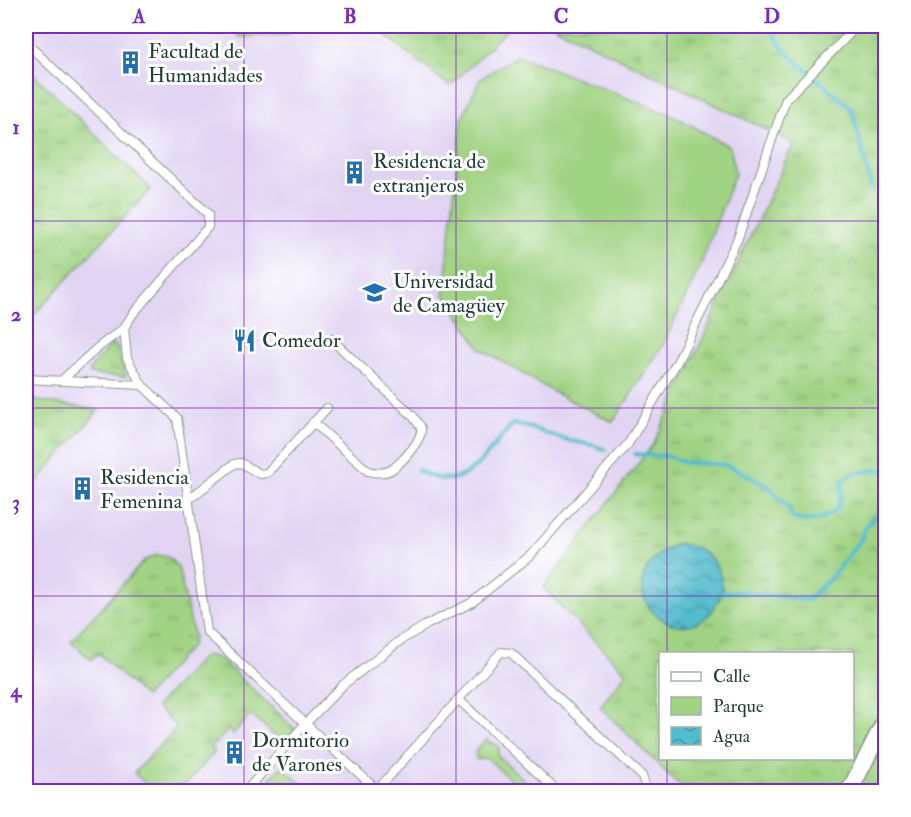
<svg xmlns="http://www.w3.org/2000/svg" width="911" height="817" font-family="'IM FELL Double Pica',serif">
	<defs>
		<pattern id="grass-tufts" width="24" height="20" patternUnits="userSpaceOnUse" patternTransform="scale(1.5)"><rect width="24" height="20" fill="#a0d383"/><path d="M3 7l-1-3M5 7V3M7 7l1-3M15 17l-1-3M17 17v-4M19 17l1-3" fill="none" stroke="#82ac6c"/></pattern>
		<pattern id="water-waves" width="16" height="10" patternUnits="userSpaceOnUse" patternTransform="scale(1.5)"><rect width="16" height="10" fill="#52bcce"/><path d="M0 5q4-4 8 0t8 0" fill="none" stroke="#439aa8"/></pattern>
	</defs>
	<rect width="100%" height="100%" fill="#fff"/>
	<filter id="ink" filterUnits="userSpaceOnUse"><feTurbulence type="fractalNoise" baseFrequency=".0167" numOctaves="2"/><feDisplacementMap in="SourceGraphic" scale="12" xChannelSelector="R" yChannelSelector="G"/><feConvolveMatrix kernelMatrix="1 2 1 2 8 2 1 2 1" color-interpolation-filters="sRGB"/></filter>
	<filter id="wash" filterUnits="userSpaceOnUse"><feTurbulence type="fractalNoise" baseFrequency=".008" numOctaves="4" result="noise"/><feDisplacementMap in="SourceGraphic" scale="24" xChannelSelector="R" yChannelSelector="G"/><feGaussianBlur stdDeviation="1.35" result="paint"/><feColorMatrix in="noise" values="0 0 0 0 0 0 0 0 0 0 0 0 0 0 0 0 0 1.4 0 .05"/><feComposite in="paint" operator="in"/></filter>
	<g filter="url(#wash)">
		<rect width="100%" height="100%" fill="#f6eede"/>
		<!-- built -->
		<path fill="#e1d4f3" d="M26,26H366L450,86L511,26H553L794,143L654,443L543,588L626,673L600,707L685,791H26Z"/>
		<!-- grass -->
		<g fill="url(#grass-tufts)" stroke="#60885c" stroke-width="1.5" fill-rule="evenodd">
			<path d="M227,26H296L286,35L240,37Z"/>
			<path d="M373,26H511L450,86Z"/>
			<path d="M553,26H884L882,29L886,32L885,791H685L600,707L626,673L543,588L654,443L794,143ZM660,654H852V758H660Z"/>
			<path d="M26,67L151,189L26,323Z"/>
			<path d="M111,344L115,345L117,348L126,376L123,377L90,374V369Z"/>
			<path d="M26,399L99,410L26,494Z"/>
			<path d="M157,555L168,557L178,567L194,637L192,645L145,697L98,653L91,660L71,641L145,560Z"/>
			<path d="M207,655L220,659L296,730L283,743L251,714L233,734L228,730L211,748L215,752L182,788L178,785L172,791H153L134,773L177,727L156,707L201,659Z"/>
			<path d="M486,740L499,747L498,756L536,791H523L487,758L477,760C472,750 479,746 486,740Z"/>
		</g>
		<!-- park -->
		<g fill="#a0d383" stroke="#60885c" stroke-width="1.5">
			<path d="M517,55L676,117L730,147L735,173L699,269L663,345L613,422L557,394L481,349L444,294L462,118L480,79Z"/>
			<path d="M282,766L309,791H258Z"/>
		</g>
		<!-- water -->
		<path fill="url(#water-waves)" stroke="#387c81" stroke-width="1.5" d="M678,543C706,547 722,563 723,592C718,601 713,613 704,619C663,647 603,578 678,543Z"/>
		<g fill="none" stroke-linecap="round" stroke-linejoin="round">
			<!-- stream -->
			<g stroke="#52bcce" stroke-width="4.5">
				<path d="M768,26L785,51L852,109L872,190L886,206"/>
				<path d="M635,454L667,456L683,462L726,465L767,485L790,509L791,516C802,526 834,519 839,504C842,497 841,487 843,479C854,471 872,471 886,470"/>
				<path d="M418,470C467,499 485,452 513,424C531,425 546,435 564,439C578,443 593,444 606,450"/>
				<path d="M723,592H745L807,600L830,579L861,539L866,526L886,505"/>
			</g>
		</g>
	</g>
	<g filter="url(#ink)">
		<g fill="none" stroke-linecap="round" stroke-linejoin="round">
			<defs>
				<g id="lane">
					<path d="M26,43L208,214V227L132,315L124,328L96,349L61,381"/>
					<path d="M124,328L127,358L142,385L177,418L207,632L379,792"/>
					<path d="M26,379L142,385"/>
					<path d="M313,422L368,471C375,473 383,474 391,470C400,464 423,440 421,428C420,425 415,420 413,416L330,338"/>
					<path d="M188,500L234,464L241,463L260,474L267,473L327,408"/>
					<path d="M458,699L558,792"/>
					<path d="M377,790L501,652L511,653L642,776L647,792"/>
					<path d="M245,792L306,723L344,684L401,640L428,624L471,603L530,556L628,444L677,362L738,238L786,99L857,26"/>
				</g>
				<path id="street" d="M849,792L886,719"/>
			</defs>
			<!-- lane casing -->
			<use href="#lane" stroke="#8a9689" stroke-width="10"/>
			<!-- street casing -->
			<use href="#street" stroke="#8a9689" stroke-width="19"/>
			<!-- lane -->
			<use href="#lane" stroke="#fff" stroke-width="8"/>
			<!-- street -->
			<use href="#street" stroke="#fff" stroke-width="16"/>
		</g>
	</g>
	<!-- grid -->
	<path fill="none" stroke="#7b2cbf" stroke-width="1.5" stroke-opacity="0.55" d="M244,26V792M456,26V792M667,26V654M26,221H886M26,408H886M26,596H886M667,758V792"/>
	<!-- icons -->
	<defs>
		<symbol id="building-bare" viewBox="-9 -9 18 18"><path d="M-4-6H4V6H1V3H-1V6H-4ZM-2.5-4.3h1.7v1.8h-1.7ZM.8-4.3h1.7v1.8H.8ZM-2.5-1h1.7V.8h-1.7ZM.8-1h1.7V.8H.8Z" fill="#1f6fb2" stroke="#fff" stroke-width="2.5" paint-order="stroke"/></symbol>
		<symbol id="university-bare" viewBox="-9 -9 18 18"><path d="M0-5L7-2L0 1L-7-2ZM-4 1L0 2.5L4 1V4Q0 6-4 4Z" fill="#1f6fb2" stroke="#fff" stroke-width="2.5" paint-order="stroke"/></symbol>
		<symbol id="restaurant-bare" viewBox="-9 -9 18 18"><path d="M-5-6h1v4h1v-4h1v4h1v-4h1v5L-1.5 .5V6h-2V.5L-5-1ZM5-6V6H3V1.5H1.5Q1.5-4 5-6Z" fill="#1f6fb2" stroke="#fff" stroke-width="2.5" paint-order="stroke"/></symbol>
	</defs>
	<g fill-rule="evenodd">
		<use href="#building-bare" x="114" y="46" width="33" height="33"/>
		<use href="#building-bare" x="338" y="156" width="33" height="33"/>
		<use href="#university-bare" x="358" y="276" width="33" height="33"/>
		<use href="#restaurant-bare" x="228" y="324" width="33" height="33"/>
		<use href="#building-bare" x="66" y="472" width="33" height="33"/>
		<use href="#building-bare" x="218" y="736" width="33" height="33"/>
	</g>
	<g text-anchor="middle" stroke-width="6" stroke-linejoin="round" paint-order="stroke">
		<!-- poi labels -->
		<g font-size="21" fill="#1f3d34" stroke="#fff" text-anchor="start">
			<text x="148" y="58">Facultad de<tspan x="148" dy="24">Humanidades</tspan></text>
			<text x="373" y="168">Residencia de<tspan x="373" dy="24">extranjeros</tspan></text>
			<text x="393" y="288">Universidad<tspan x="393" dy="24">de Camagüey</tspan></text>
			<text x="262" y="347">Comedor</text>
			<text x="100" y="484">Residencia<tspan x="100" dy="24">Femenina</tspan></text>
			<text x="252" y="747">Dormitorio<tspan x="252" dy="24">de Varones</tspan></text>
		</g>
	</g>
	<!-- margin -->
	<rect width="911" height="817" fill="none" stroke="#fff" stroke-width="66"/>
	<!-- legend -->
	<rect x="659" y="652" width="195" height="108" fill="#ffffff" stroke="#a5b1ae" stroke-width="1.5"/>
	<rect x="671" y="672" width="30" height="9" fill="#ffffff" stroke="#a5b1ae" stroke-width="1.5"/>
	<text x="713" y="682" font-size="18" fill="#1f3d34">Calle</text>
	<rect x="671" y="697" width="30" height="18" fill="#a0d383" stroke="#a5b1ae" stroke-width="1.5"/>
	<text x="713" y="712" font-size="18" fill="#1f3d34">Parque</text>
	<rect x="671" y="727" width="30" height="18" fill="url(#water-waves)" stroke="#a5b1ae" stroke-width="1.5"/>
	<text x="713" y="742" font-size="18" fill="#1f3d34">Agua</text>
	<rect x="33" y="33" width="845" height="751" fill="none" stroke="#7b2cbf" stroke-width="2"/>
	<g font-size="20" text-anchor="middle" font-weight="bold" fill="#7b2cbf">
		<text x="139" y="23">A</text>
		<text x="350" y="23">B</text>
		<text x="561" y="23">C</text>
		<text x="772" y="23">D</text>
		<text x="16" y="134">1</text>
		<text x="16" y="321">2</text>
		<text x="16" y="509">3</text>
		<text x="16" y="697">4</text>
	</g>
</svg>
